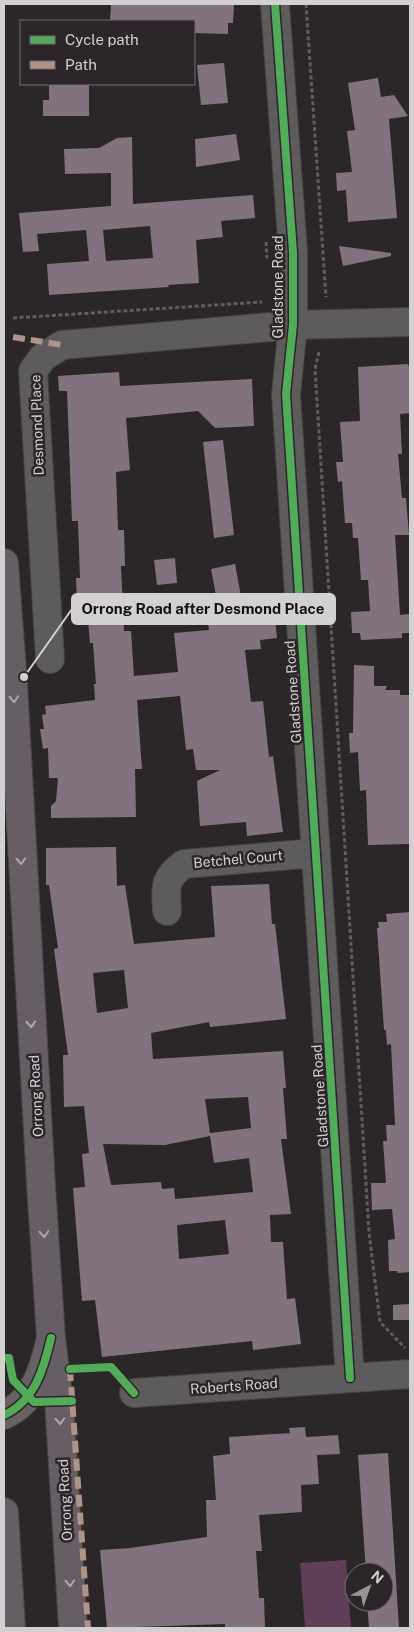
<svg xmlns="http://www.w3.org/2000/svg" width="414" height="1632" font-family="'Public Sans',sans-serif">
	<rect width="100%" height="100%" fill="#2b2729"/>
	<!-- green -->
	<path fill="#613e58" d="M346,1560L351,1628H305L300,1563Z"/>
	<!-- building -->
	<g fill="#82727e" fill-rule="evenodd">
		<path d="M111,4H234L233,23H228V34L194,33V21H110Z"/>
		<path d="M224,63L228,103L201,105L197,65Z"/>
		<path d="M378,78L381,97L394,95L408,116L389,119L397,218L348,222L346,190L337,191L336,173L352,172L347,131L355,130L348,83Z"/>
		<path d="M49,84H89V116H43V100H49Z"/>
		<path d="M236,134L240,160L196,167L195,139Z"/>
		<path d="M132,137L133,204L253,195L255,218L221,221L223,237L196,240L199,283L168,285L169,287L49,295L47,264L89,261L86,230L37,234L39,251L23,252L19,213L111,206V173L65,174L64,149L99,148L117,138ZM150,226L153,258L106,261L103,230Z"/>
		<path d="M339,246L391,253V256L343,266Z"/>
		<path d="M408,364L410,371V413L400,414L402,454H398L402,498H406L409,535H395L400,615L410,614V633H402V638L361,640L360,633H352L351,612L370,611L368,580H361L358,538H353L352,523H345L342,481L338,482L336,462H343L340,422L360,421L358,367Z"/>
		<path d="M119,372L120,386L252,379L254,426L215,428L198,411L126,418L130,470L116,472L118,530H124L125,566H121L124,631H131L134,676L178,672L174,633L209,630L208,623L221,622L211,569L235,564L244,612L274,609L277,638L260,640L261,649L245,650L251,702L263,701L269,757L273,756L283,832L247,836L246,822L200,826L197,781L220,770H196L193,749L186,750L180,696L137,700L142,769H135L136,817L51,818V806L56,801L58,778H49L48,748L43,749L40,729H44L42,715L46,714L45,706L95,700L94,684H96L93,643H90L88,620L78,621L76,578H80L78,521H72L67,391H59L58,376Z"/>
		<path d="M223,440L234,535L214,538L203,442Z"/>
		<path d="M175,558L177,583L157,585L154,560Z"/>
		<path d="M354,665L374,666V686H387L385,690H400V695H409L410,844L368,845L366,790L360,791L358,752L350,753L349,733H353Z"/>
		<path d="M116,847L117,886L125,885L134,944L215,937L211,886L269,884L272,924H275L286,1019L210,1027L209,1022L151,1033L153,1059L283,1051L286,1088H283L287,1139H281L291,1214L270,1215L271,1242H283L287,1299L295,1298L301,1344L253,1350L252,1341L102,1357L95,1300L82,1301L73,1188L85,1187L82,1154L89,1153L84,1106L64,1107L63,1055H68L54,949L58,948L49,885H46V848ZM124,970L128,1008L97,1013L93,973ZM248,1097L251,1128L210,1133L205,1099ZM210,1136L214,1163L249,1158L253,1192L175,1199L174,1188L162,1189L161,1182L111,1185L103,1144L165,1145ZM225,1220L229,1254L179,1259L177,1225Z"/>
		<path d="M410,912V1272L398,1273L397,1271H389L388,1240L395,1239L392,1209L372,1210L371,1183H386L383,1141H387L386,1125H395L391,1044L387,1045L386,1030H384L377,928H379L378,922H387L386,914Z"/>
		<path d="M410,1304V1320H393V1305Z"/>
		<path d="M305,1427L306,1437L338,1435L340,1454L317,1455L319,1484L301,1485L302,1512L259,1515L262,1551H256L259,1598H264L265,1628H225V1624L107,1628L100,1550L130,1548L207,1537L206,1500H216L213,1456L230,1454L229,1437L290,1433L289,1428Z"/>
		<path d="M388,1453L399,1628H369L367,1602H384V1572H366L358,1455Z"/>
	</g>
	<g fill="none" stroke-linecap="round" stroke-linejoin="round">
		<defs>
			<g id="minor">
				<path d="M275,4L293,252V325L286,394L350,1378"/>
				<path d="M50,659L33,371L43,357L62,345L293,325L410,322"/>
				<path d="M167,911C166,887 163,879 184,864L316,853"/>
				<path d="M134,1393L410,1374"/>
			</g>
			<path id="major" d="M4,1415C35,1401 44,1368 51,1338"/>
			<g id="highway">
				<path d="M4,563L13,683L41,1185L51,1338L59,1401L73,1628"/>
				<path d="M4,1512L11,1628"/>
			</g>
		</defs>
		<!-- minor casing -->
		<use href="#minor" stroke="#454344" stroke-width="30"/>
		<!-- major casing -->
		<use href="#major" stroke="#454344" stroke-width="30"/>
		<!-- highway casing -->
		<use href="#highway" stroke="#454344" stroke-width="30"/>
		<!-- path -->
		<g stroke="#5f5d5f" stroke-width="3" stroke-dasharray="4 2.5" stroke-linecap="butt">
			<path d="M306,4L326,297"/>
			<path d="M266,242L267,258"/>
			<path d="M13,318L262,302"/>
			<path d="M319,352L315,369L369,1232L380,1322L405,1348"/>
		</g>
		<!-- minor -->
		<use href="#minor" stroke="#5d5b5c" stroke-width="28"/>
		<!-- major -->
		<use href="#major" stroke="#676164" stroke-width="28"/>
		<!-- highway -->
		<use href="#highway" stroke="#665e64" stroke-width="28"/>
		<!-- quiet -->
		<g stroke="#af9288" stroke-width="6" stroke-dasharray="12 6" stroke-linecap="butt">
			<path d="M13,337L62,345"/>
			<path d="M70,1369L88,1628"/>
		</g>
		<defs>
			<g id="cycleway">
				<path d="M275,4L293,252V325L286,394L350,1378"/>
				<path d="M4,1358H9L13,1380L34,1402L72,1401"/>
				<path d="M70,1369L111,1367L134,1393"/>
				<path d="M4,1415C35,1401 44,1368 51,1338"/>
			</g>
		</defs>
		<!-- cycleway casing -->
		<use href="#cycleway" stroke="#2c262a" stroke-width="11"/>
		<!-- cycleway -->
		<use href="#cycleway" stroke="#51ab58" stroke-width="8"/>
	</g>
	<!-- one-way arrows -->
	<defs><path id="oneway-chevron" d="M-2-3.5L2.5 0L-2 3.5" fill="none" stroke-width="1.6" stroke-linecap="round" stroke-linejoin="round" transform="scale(1.25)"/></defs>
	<g stroke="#ada8ac">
		<use href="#oneway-chevron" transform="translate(14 699) rotate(87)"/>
		<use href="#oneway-chevron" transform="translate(21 861) rotate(87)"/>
		<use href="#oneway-chevron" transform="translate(31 1024) rotate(87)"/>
		<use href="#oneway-chevron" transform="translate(44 1234) rotate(86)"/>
		<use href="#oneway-chevron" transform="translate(60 1421) rotate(86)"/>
		<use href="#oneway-chevron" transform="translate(70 1583) rotate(87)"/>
	</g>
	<g text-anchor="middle" stroke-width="5" stroke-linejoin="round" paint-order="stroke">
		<!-- street labels -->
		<g font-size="14" fill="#d3d0d2" stroke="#2c262a">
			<text transform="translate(278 287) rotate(-90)" y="5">Gladstone Road</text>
			<text transform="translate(37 425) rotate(-92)" y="5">Desmond Place</text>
			<text transform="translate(293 692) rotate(-94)" y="5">Gladstone Road</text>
			<text transform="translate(238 859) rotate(-5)" y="5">Betchel Court</text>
			<text transform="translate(36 1096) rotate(-93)" y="5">Orrong Road</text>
			<text transform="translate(320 1096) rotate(-94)" y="5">Gladstone Road</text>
			<text transform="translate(234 1386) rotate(-4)" y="5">Roberts Road</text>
			<text transform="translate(65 1500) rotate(-93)" y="5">Orrong Road</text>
		</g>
	</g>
	<!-- callouts -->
	<path fill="none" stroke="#d3d0d2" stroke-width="2" d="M24 677L72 609"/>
	<circle fill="#d3d0d2" stroke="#2c262a" stroke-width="2" cx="24" cy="677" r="5"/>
	<rect fill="#d3d0d2" stroke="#d3d0d2" stroke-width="2" x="72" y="594" width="263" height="30" rx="5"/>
	<g font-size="15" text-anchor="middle" font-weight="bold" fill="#111">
		<text x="203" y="614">Orrong Road after Desmond Place</text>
	</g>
	<!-- border -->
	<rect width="414" height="1632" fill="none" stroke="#d3d0d2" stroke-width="10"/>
	<!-- legend -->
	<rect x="20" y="20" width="175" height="65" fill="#2c262a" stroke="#6f6a6d"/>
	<rect x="30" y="36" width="25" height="8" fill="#51ab58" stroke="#6f6a6d"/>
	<text x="65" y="45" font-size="15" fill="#d3d0d2">Cycle path</text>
	<rect x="30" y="61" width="25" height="8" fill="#af9288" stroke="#6f6a6d"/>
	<text x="65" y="70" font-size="15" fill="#d3d0d2">Path</text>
	<!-- north arrow -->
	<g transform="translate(369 1587) rotate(41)"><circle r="24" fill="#2c262a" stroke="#6f6a6d"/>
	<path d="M0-4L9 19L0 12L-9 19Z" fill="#989597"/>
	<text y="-8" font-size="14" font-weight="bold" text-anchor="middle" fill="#d3d0d2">N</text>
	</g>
</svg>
